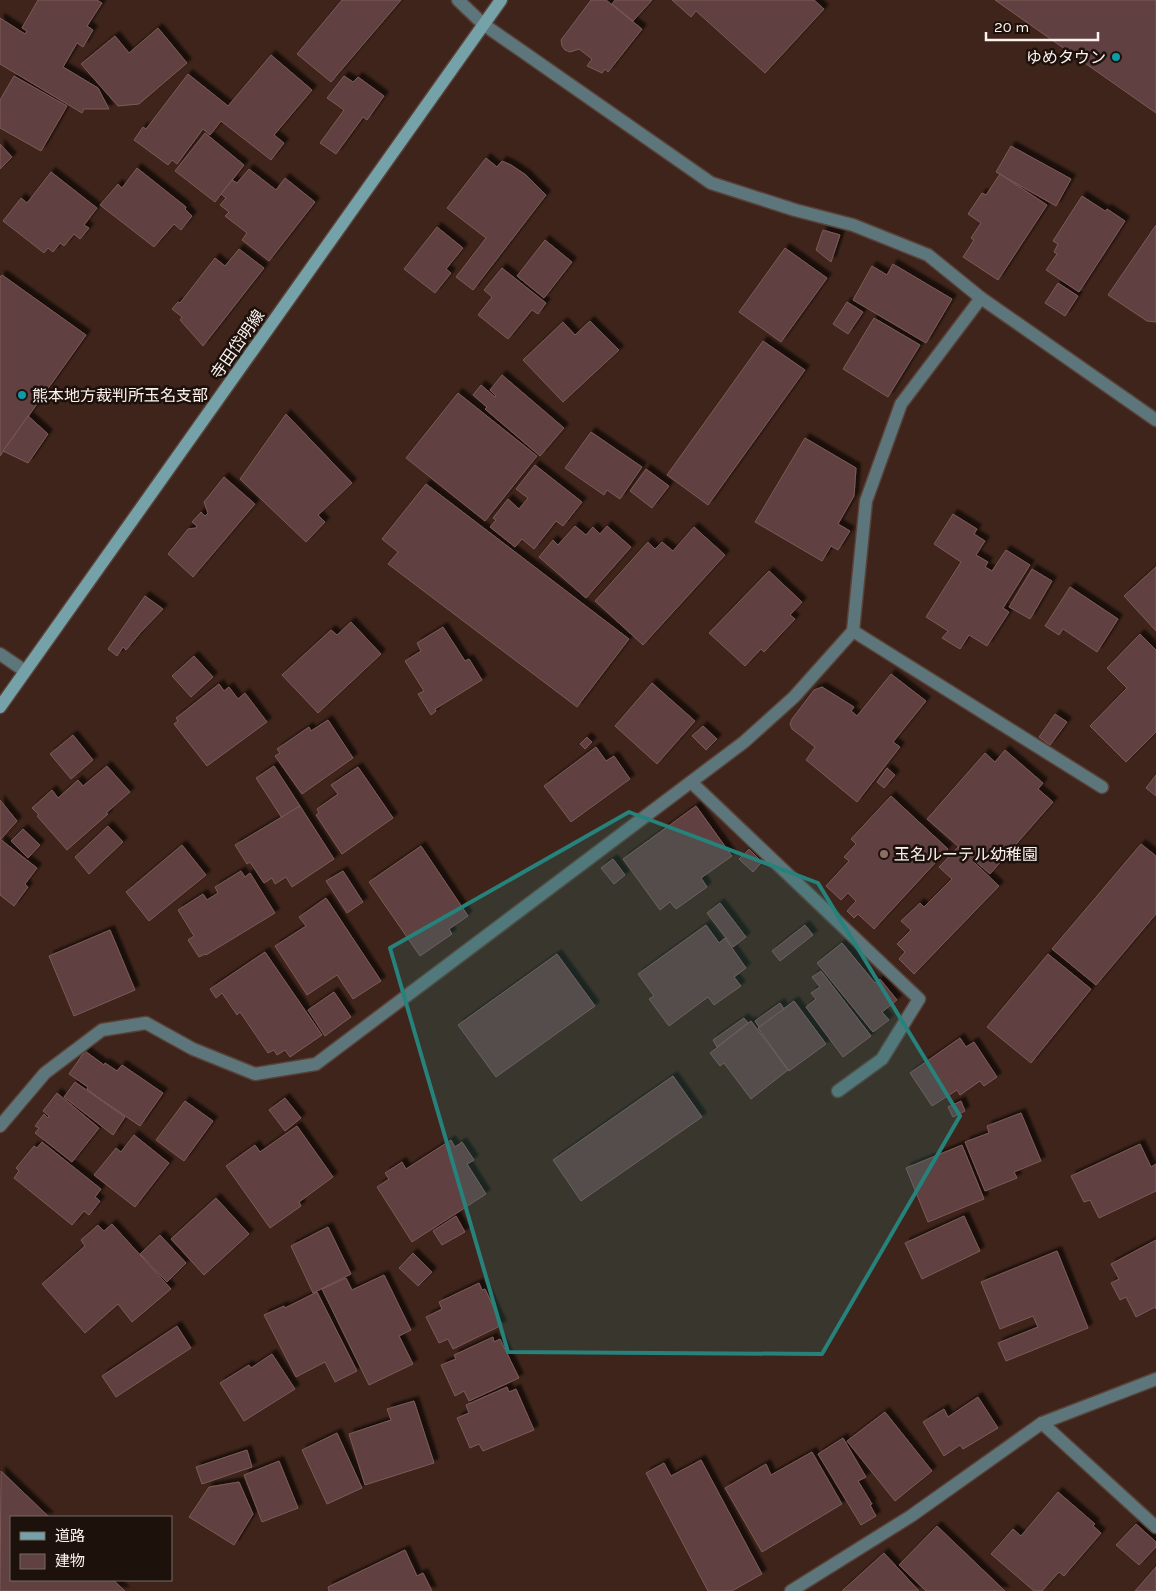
<svg xmlns="http://www.w3.org/2000/svg" width="1156" height="1591" font-family="Karla,'Noto Sans JP',sans-serif">
	<defs>
		<filter id="shadow"><feDropShadow dx="4.5" dy="-4.5" stdDeviation="1" flood-color="#0009"/></filter>
	</defs>
	<rect width="100%" height="100%" fill="#3e241a"/>
	<!-- building -->
	<g fill="#60413f" stroke="#7c5a58" filter="url(#shadow)">
		<path d="M38,0H97L102,3L87,26L93,30L83,47L77,43L63,67L98,88L109,109H84L82,113L0,64V18L25,34L27,31L22,28Z"/>
		<path d="M342,0H401L331,82L297,54Z"/>
		<path d="M591,0H606L642,29L608,72L605,69L602,73L587,66L592,59L579,49L570,52L565,50L562,46L561,40Z"/>
		<path d="M615,0H652L633,21L612,4Z"/>
		<path d="M672,0H814L824,9L765,73L696,11L691,17Z"/>
		<path d="M995,0H1156V113Z"/>
		<path d="M158,28L187,63L139,104L118,106L81,64L115,36L129,53Z"/>
		<path d="M271,55L312,90L274,135L284,143L271,160L221,121L210,135L203,129L177,164L172,160L168,165L134,140L143,127L146,129L188,74L228,106Z"/>
		<path d="M14,76L67,106L41,151L0,128V100Z"/>
		<path d="M344,76L353,82L358,77L384,96L367,120L363,117L336,154L320,143L344,110L327,98Z"/>
		<path d="M205,133L244,165L215,202L175,171Z"/>
		<path d="M0,144L12,157L0,169Z"/>
		<path d="M1011,146L1071,179L1056,206L996,172Z"/>
		<path d="M486,158L497,167L502,161L511,165L526,175L546,195L473,290L456,277L486,238L447,208Z"/>
		<path d="M137,168L186,207L185,209L192,216L181,230L174,224L154,247L100,205L118,184L122,188Z"/>
		<path d="M249,169L276,190L285,178L315,202L269,261L242,240L247,233L225,216L229,212L220,205L226,198L221,194L232,180L237,183Z"/>
		<path d="M51,172L97,208L84,225L89,228L80,239L74,234L64,246L60,243L53,252L48,248L44,253L3,221L21,198L27,203Z"/>
		<path d="M1000,174L1047,205L998,280L963,257L974,240L971,238L981,223L968,214L982,193L986,195Z"/>
		<path d="M1082,196L1105,211L1107,209L1125,221L1079,292L1046,270L1057,254L1054,252L1058,244L1053,241Z"/>
		<path d="M1156,225V322L1147,321L1108,295Z"/>
		<path d="M437,227L463,248L446,269L451,273L435,293L404,269Z"/>
		<path d="M823,230L840,235L831,262L816,250Z"/>
		<path d="M545,240L572,262L544,298L517,276Z"/>
		<path d="M785,248L827,278L781,342L739,312Z"/>
		<path d="M239,249L264,268L203,346L180,320L182,317L172,309L178,302L180,303L215,258L225,266Z"/>
		<path d="M893,264L952,299L926,343L853,300L872,266L887,275Z"/>
		<path d="M502,268L546,303L538,314L532,310L508,339L478,315L492,297L484,290Z"/>
		<path d="M2,275L86,335L0,456V277Z"/>
		<path d="M1058,283L1078,296L1065,316L1045,303Z"/>
		<path d="M847,302L863,312L848,334L833,324Z"/>
		<path d="M874,318L920,345L888,397L843,369Z"/>
		<path d="M590,321L619,350L563,402L523,360L563,322L575,335Z"/>
		<path d="M763,341L805,370L708,505L667,475Z"/>
		<path d="M502,375L564,428L540,456L485,409L487,407L473,395L481,385L495,397L496,396L490,390Z"/>
		<path d="M458,393L537,456L485,521L406,458Z"/>
		<path d="M286,414L352,483L318,515L325,522L306,542L240,479Z"/>
		<path d="M28,416L48,434L28,463L3,451Z"/>
		<path d="M591,432L642,467L620,499L607,490L604,495L565,468Z"/>
		<path d="M805,438L856,468L854,496L838,524L850,531L838,550L831,546L822,561L755,522Z"/>
		<path d="M535,465L582,502L563,526L556,521L534,549L522,539L515,547L490,527L496,520L493,518L508,499L519,509L528,498L516,489Z"/>
		<path d="M646,469L669,486L652,508L630,491Z"/>
		<path d="M224,477L255,504L193,577L168,554L188,529L196,528L197,526L192,522L201,512L205,516L208,513L204,502Z"/>
		<path d="M426,484L629,639L577,707L388,564L398,552L382,539Z"/>
		<path d="M953,514L977,529L974,534L985,541L976,555L988,562L985,567L992,571L1006,550L1030,565L1003,608L1009,612L987,646L969,635L960,649L942,638L948,631L926,617L961,562L934,544Z"/>
		<path d="M575,526L586,535L593,527L600,534L607,526L631,547L586,598L539,557L553,540L558,545Z"/>
		<path d="M694,527L725,555L643,645L595,601L648,542L655,549L662,542L673,551Z"/>
		<path d="M1156,567V631L1124,596Z"/>
		<path d="M1032,569L1052,581L1030,619L1009,607Z"/>
		<path d="M769,571L802,602L790,615L795,619L764,652L761,649L745,666L709,633Z"/>
		<path d="M1070,587L1118,619L1097,652L1063,629L1059,635L1045,626Z"/>
		<path d="M145,596L163,609L140,633L126,650L123,647L117,656L108,649Z"/>
		<path d="M351,622L381,654L318,713L282,675L331,630L337,635Z"/>
		<path d="M443,627L465,661L469,659L482,680L435,709L436,711L431,715L418,694L424,691L405,661L421,651L417,643Z"/>
		<path d="M1140,634L1156,650V732L1126,762L1090,726L1127,688L1107,668Z"/>
		<path d="M194,656L213,677L191,697L172,676Z"/>
		<path d="M891,674L926,701L893,742L900,747L857,802L806,760L815,747L792,729L790,724L792,719L814,690L822,687L854,707L851,711L857,716Z"/>
		<path d="M652,683L695,721L657,764L615,726Z"/>
		<path d="M219,684L224,691L229,687L238,699L245,693L267,722L207,766L174,724L178,721L176,718Z"/>
		<path d="M1055,714L1067,722L1050,745L1039,737Z"/>
		<path d="M328,720L353,758L302,794L275,756L280,753L277,749L309,727L311,731Z"/>
		<path d="M703,726L717,739L706,750L692,736Z"/>
		<path d="M73,735L93,760L71,779L50,754Z"/>
		<path d="M587,737L592,742L585,749L580,744Z"/>
		<path d="M596,747L606,761L614,756L630,779L571,822L544,786Z"/>
		<path d="M1005,750L1043,783L1038,789L1053,802L990,874L927,819L985,753L995,762Z"/>
		<path d="M107,766L130,792L106,813L108,814L67,850L37,816L39,815L32,808L52,790L58,798L78,780L83,786Z"/>
		<path d="M274,766L300,806L282,818L256,778Z"/>
		<path d="M358,767L393,818L342,854L316,815L319,813L317,809L338,794L331,785Z"/>
		<path d="M887,768L895,775L884,788L877,782Z"/>
		<path d="M1156,775V796L1146,788Z"/>
		<path d="M891,796L948,849L874,929L858,914L854,918L847,911L856,901L848,893L841,900L826,886L849,861L844,857L856,844L851,839Z"/>
		<path d="M0,800L17,821L1,839L0,838Z"/>
		<path d="M300,806L334,859L292,887L286,877L275,884L272,878L264,883L250,862L247,864L235,845Z"/>
		<path d="M696,806L732,856L701,878L707,887L676,909L670,902L660,910L623,859Z"/>
		<path d="M108,826L123,842L89,874L75,857Z"/>
		<path d="M23,829L40,845L28,858L11,841Z"/>
		<path d="M0,839L37,868L25,884L28,887L14,906L0,895Z"/>
		<path d="M1141,844L1156,856V914L1096,985L1052,949Z"/>
		<path d="M182,845L206,875L149,921L126,892Z"/>
		<path d="M421,846L468,916L449,929L452,934L420,956L369,882Z"/>
		<path d="M958,847L999,886L914,974L899,959L905,952L897,944L911,930L901,921L920,903L924,907L952,879L939,867Z"/>
		<path d="M749,849L762,862L753,872L739,859Z"/>
		<path d="M613,859L625,875L614,884L601,868Z"/>
		<path d="M241,871L245,877L250,873L275,913L206,955L205,954L199,957L188,940L194,936L178,910L203,894L207,900L218,893L215,887Z"/>
		<path d="M343,871L363,902L347,913L326,881Z"/>
		<path d="M326,898L381,981L353,999L337,975L307,995L275,946L306,926L299,917Z"/>
		<path d="M720,903L746,937L733,947L707,913Z"/>
		<path d="M706,925L719,943L725,938L746,968L734,977L741,986L714,1005L708,997L669,1026L649,999L654,996L638,974Z"/>
		<path d="M805,925L813,935L780,961L772,951Z"/>
		<path d="M110,930L135,990L74,1016L49,956Z"/>
		<path d="M842,943L875,983L880,979L897,1000L882,1012L889,1020L873,1032L817,963Z"/>
		<path d="M265,952L322,1035L290,1057L285,1050L277,1055L274,1050L268,1053L240,1012L237,1015L222,993L216,998L210,989Z"/>
		<path d="M557,954L595,1006L496,1077L458,1025Z"/>
		<path d="M1048,954L1091,989L1031,1063L987,1027Z"/>
		<path d="M821,971L871,1036L843,1057L806,1007L816,999L811,993L820,987L812,977Z"/>
		<path d="M334,992L351,1017L325,1036L308,1010Z"/>
		<path d="M794,1001L826,1044L789,1071L758,1028Z"/>
		<path d="M780,1003L784,1009L759,1027L755,1021Z"/>
		<path d="M744,1018L748,1023L717,1047L713,1040Z"/>
		<path d="M751,1021L788,1070L751,1099L724,1063L720,1066L710,1053Z"/>
		<path d="M960,1038L966,1047L974,1042L997,1077L984,1086L980,1081L960,1095L957,1090L932,1106L910,1073Z"/>
		<path d="M85,1051L104,1065L105,1063L117,1071L122,1065L163,1093L140,1126L99,1098L87,1089L88,1087L69,1074Z"/>
		<path d="M673,1076L702,1117L581,1201L553,1160Z"/>
		<path d="M75,1082L125,1117L113,1135L64,1097Z"/>
		<path d="M57,1093L99,1128L72,1162L35,1133L39,1128L35,1126L44,1114L48,1118L49,1116L43,1111Z"/>
		<path d="M285,1098L301,1118L285,1131L269,1110Z"/>
		<path d="M185,1101L213,1121L184,1161L156,1140Z"/>
		<path d="M961,1101L965,1111L953,1117L948,1107Z"/>
		<path d="M1021,1113L1041,1161L1014,1172L1017,1178L985,1191L965,1142L989,1133L987,1126Z"/>
		<path d="M297,1126L333,1177L299,1202L301,1206L270,1228L226,1166L255,1145L260,1152Z"/>
		<path d="M134,1135L169,1163L135,1207L94,1175L116,1148L121,1152Z"/>
		<path d="M451,1140L455,1147L462,1142L474,1160L467,1164L486,1194L412,1242L377,1187L389,1179L385,1173L402,1162L406,1169Z"/>
		<path d="M42,1142L101,1189L95,1197L100,1201L89,1215L84,1211L72,1225L14,1178L19,1171L16,1168L34,1146L37,1148Z"/>
		<path d="M1140,1144L1151,1167L1156,1164V1191L1099,1218L1090,1200L1084,1202L1071,1176Z"/>
		<path d="M962,1145L984,1199L928,1222L906,1168Z"/>
		<path d="M216,1198L249,1234L204,1275L171,1239Z"/>
		<path d="M456,1216L465,1232L442,1245L433,1231Z"/>
		<path d="M964,1216L980,1251L922,1279L905,1243Z"/>
		<path d="M112,1224L171,1289L132,1322L118,1304L85,1333L42,1284L85,1246L81,1240L98,1225L104,1231Z"/>
		<path d="M328,1227L351,1274L313,1293L291,1246Z"/>
		<path d="M160,1235L186,1263L167,1282L140,1254Z"/>
		<path d="M1156,1240V1309L1155,1307L1136,1317L1126,1297L1120,1300L1111,1283L1119,1279L1111,1264Z"/>
		<path d="M1057,1251L1088,1328L1006,1361L998,1343L1038,1327L1033,1316L1000,1329L981,1282Z"/>
		<path d="M413,1253L432,1272L418,1286L399,1268Z"/>
		<path d="M384,1275L411,1330L399,1336L413,1364L369,1385L322,1289L346,1278L352,1290Z"/>
		<path d="M479,1283L482,1290L485,1289L502,1325L453,1349L448,1339L439,1343L426,1317L442,1309L439,1302Z"/>
		<path d="M317,1292L357,1371L335,1382L325,1362L296,1377L264,1315L284,1306L285,1308Z"/>
		<path d="M177,1326L191,1348L116,1397L102,1376Z"/>
		<path d="M493,1337L494,1342L500,1339L519,1378L469,1401L464,1391L455,1396L441,1365L456,1359L454,1355Z"/>
		<path d="M272,1354L295,1389L244,1421L220,1383L249,1365L251,1368Z"/>
		<path d="M507,1387L509,1392L516,1389L534,1430L483,1451L479,1444L470,1448L457,1418L469,1413L466,1405Z"/>
		<path d="M978,1397L998,1428L963,1449L960,1445L944,1456L923,1422L944,1409L948,1417Z"/>
		<path d="M414,1401L434,1463L365,1485L349,1434L391,1420L387,1409Z"/>
		<path d="M885,1412L932,1471L895,1501L847,1441Z"/>
		<path d="M337,1433L362,1488L327,1504L302,1450Z"/>
		<path d="M843,1438L866,1477L858,1481L872,1504L870,1505L876,1516L861,1525L818,1454Z"/>
		<path d="M247,1450L252,1467L202,1484L196,1467Z"/>
		<path d="M812,1452L842,1504L762,1552L725,1488L766,1464L771,1475Z"/>
		<path d="M701,1460L762,1574L732,1591H708L646,1473L664,1463L671,1476Z"/>
		<path d="M279,1461L298,1508L262,1522L244,1475Z"/>
		<path d="M1,1471L49,1517H11V1580H113L125,1591H0Z"/>
		<path d="M239,1482L253,1514L234,1545L189,1517L209,1487Z"/>
		<path d="M1058,1492L1095,1524L1093,1526L1101,1533L1064,1576L1059,1572L1042,1591H1034L991,1554L1013,1529L1021,1536Z"/>
		<path d="M1136,1524L1156,1542V1547L1139,1565L1116,1545Z"/>
		<path d="M937,1526L1005,1591H926L899,1565Z"/>
		<path d="M405,1550L417,1576L423,1573L432,1591H329L328,1587Z"/>
		<path d="M884,1553L919,1591H842Z"/>
		<path d="M1156,1567V1591H1135Z"/>
	</g>
	<g fill="none" stroke-linecap="round" stroke-linejoin="round">
		<defs>
			<g id="service">
				<path d="M853,631L1102,787"/>
				<path d="M691,782L919,999L882,1059L838,1091"/>
			</g>
			<g id="minor">
				<path d="M458,0L483,24L711,183L795,210L853,225L928,255L981,298L1156,420"/>
				<path d="M0,654L25,671"/>
				<path d="M0,1126L45,1073L102,1030L146,1023L193,1049L255,1074L316,1064L744,742L794,697L853,631L866,501L901,404L981,298"/>
				<path d="M1042,1423L1156,1527"/>
				<path d="M791,1591L911,1516L1042,1423L1156,1379"/>
			</g>
			<path id="secondary" d="M0,707L501,0"/>
		</defs>
		<!-- service casing -->
		<use href="#service" stroke="#594138" stroke-width="15"/>
		<!-- minor casing -->
		<use href="#minor" stroke="#594138" stroke-width="15"/>
		<!-- secondary casing -->
		<use href="#secondary" stroke="#594138" stroke-width="15"/>
		<!-- service -->
		<use href="#service" stroke="#5c767b" stroke-width="12"/>
		<!-- minor -->
		<use href="#minor" stroke="#5c767b" stroke-width="12"/>
		<!-- secondary -->
		<use href="#secondary" stroke="#75a1a8" stroke-width="12"/>
	</g>
	<!-- marked area -->
	<path fill="#27827b" fill-opacity="0.2" stroke="#27827b" stroke-width="4" stroke-linejoin="round" d="M629,812L818,883L960,1116L822,1354L508,1352L390,948Z"/>
	<!-- markers -->
	<g fill="#0f9aa8" stroke="#1d110c" stroke-width="2">
		<circle cx="1116" cy="57" r="5"/>
		<circle cx="22" cy="395" r="5"/>
	</g>
	<circle fill="#8d6e63" stroke="#1d110c" stroke-width="2" cx="884" cy="854" r="5"/>
	<g text-anchor="middle" stroke-width="5" stroke-linejoin="round" paint-order="stroke">
		<!-- poi labels -->
		<g font-size="16" fill="#fdf2ee" stroke="#1d110c" text-anchor="start">
			<text x="1106" y="63" text-anchor="end">ゆめタウン</text>
			<text x="32" y="401">熊本地方裁判所玉名支部</text>
			<text x="894" y="860">玉名ルーテル幼稚園</text>
		</g>
		<!-- street labels -->
		<g font-size="16" fill="#fdf2ee" stroke="#1d110c">
			<text transform="translate(237 344) rotate(-55)" y="6">寺田岱明線</text>
		</g>
	</g>
	<!-- legend -->
	<rect x="10" y="1516" width="162" height="65" fill="#1d110c" stroke="#776b66"/>
	<rect x="20" y="1532" width="25" height="8" fill="#75a1a8" stroke="#776b66"/>
	<text x="55" y="1541" font-size="15" fill="#fdf2ee">道路</text>
	<rect x="20" y="1554" width="25" height="15" fill="#60413f" stroke="#776b66"/>
	<text x="55" y="1566" font-size="15" fill="#fdf2ee">建物</text>
	<!-- scale -->
	<path d="M986 32v8h112v-8" fill="none" stroke="#fdf2ee" stroke-width="2.5"/>
	<text x="994" y="32" font-size="15" fill="#fdf2ee" stroke="#1d110c" stroke-width="4" paint-order="stroke">20 m</text>
</svg>
